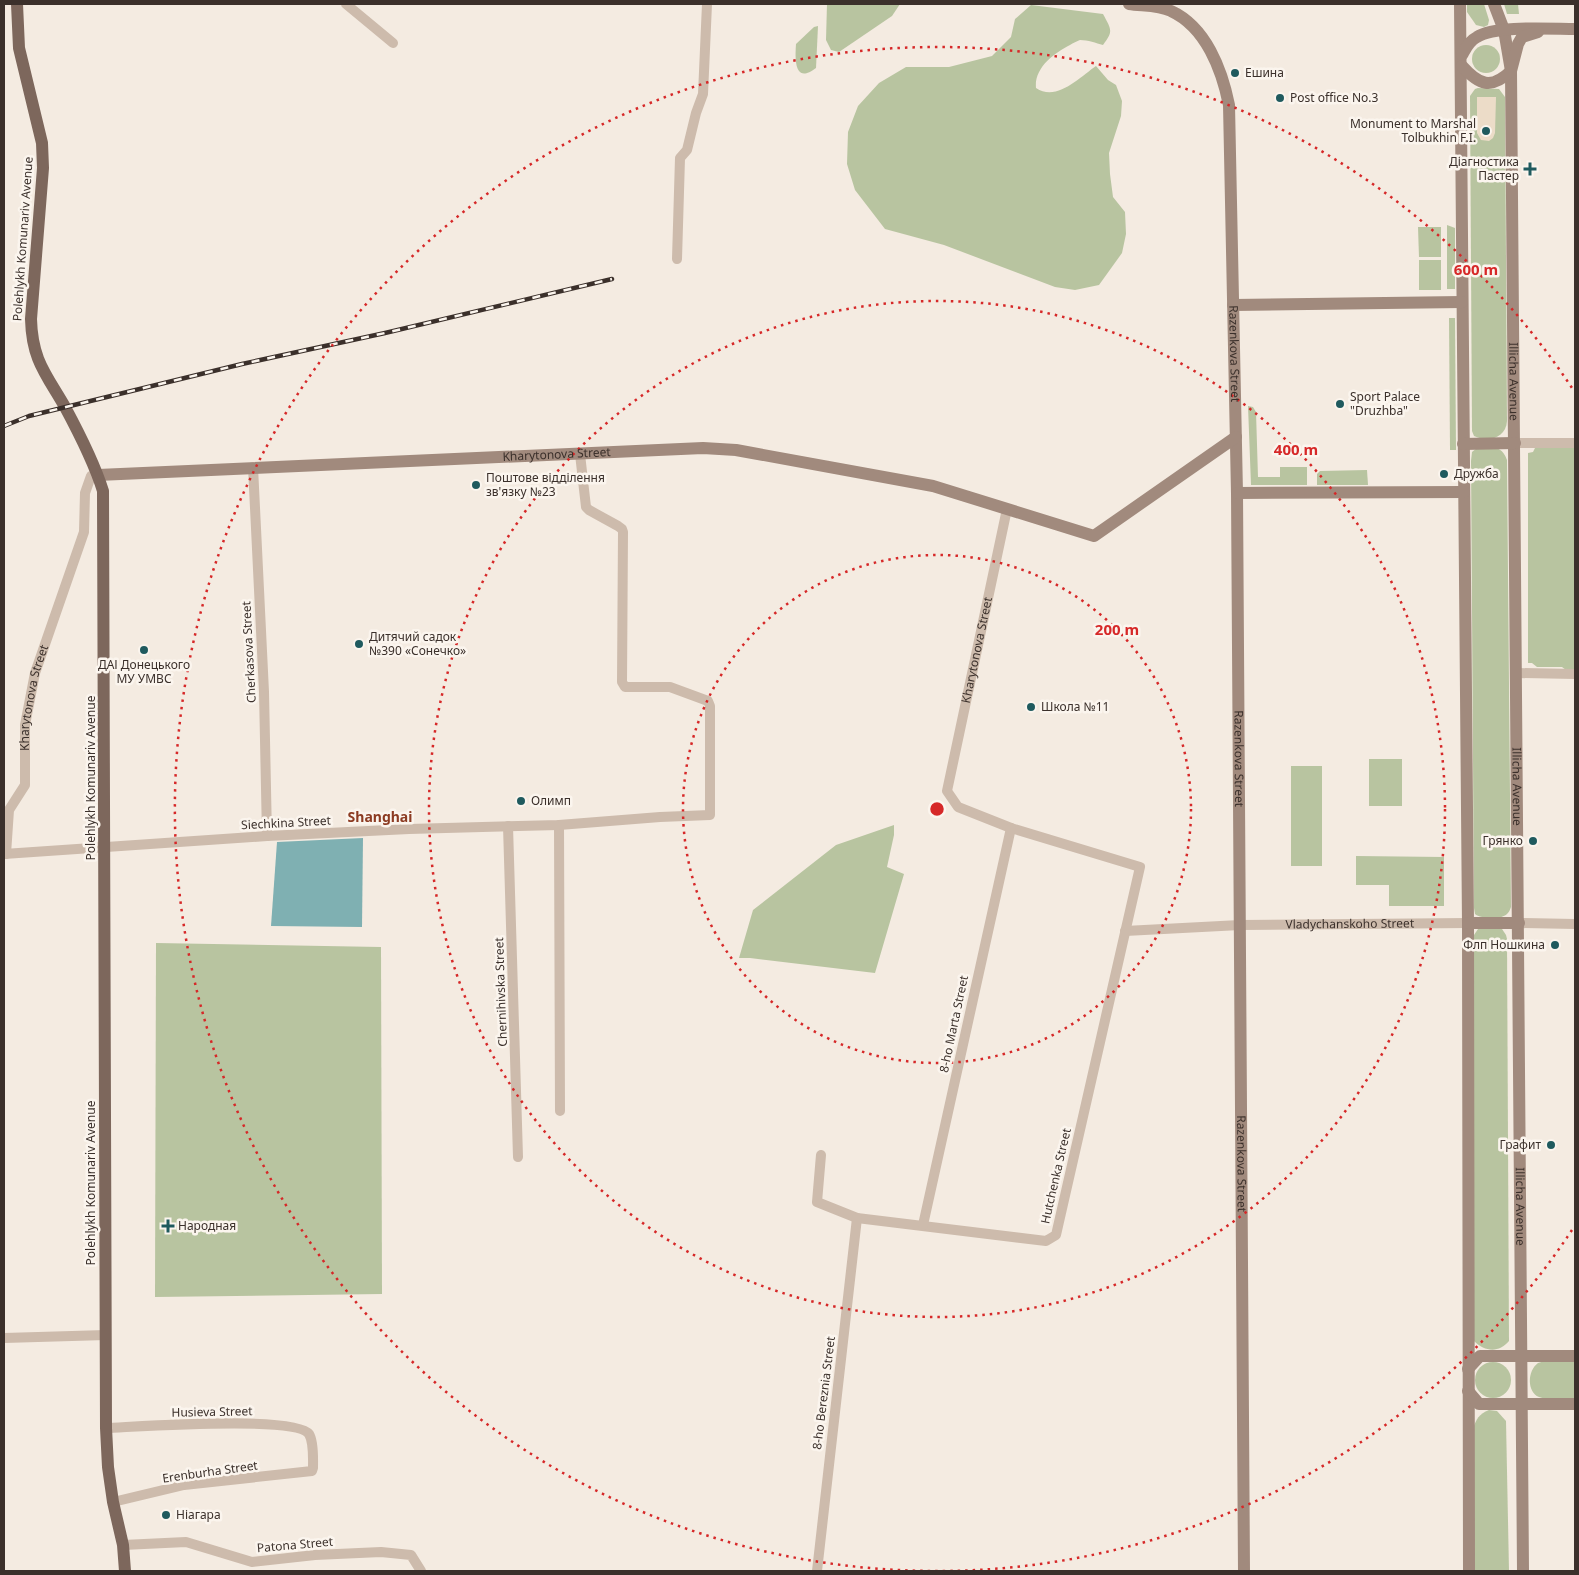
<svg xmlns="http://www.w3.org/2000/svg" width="1579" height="1575" font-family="'Noto Sans',sans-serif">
	<rect width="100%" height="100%" fill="#f4ebe1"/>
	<!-- green -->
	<g fill="#b8c4a0">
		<path d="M827,4H900L892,16L839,52L831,50L826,40Z"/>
		<path d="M1467,4H1484L1489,20L1488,25L1484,27L1476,25L1467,12Z"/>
		<path d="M1504,4H1518L1519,14H1507Z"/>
		<path d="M1031,5L1103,14C1111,29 1114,31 1103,45C1096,43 1088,40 1080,40C1077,41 1073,43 1070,45C1054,53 1034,68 1036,88C1057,102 1080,77 1096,66L1108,80L1116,85L1122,101L1121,116L1109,153L1110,174L1113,197L1125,212L1126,234L1122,253L1099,285L1075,290L1055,287L944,245L885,229L855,190L847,164L848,132L858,106L879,83L906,67H949L992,56L1011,37L1015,19Z"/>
		<path d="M818,26L816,68C794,85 795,59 796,44L814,27Z"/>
		<circle cx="1486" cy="59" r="14"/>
		<path d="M1478,88L1499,89L1505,97L1507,421C1506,438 1488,443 1474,436L1472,431L1470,96L1475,89Z"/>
		<path d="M1447,225L1455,228V289H1447Z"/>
		<path d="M1418,227H1441V257H1419Z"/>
		<rect x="1419" y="260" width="22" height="30"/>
		<path d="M1449,318H1455L1456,450H1450Z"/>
		<path d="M1248,406L1253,407L1256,412L1258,477H1280V467H1307V485H1251Z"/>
		<path d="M1575,447V672L1566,670L1562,667H1537L1532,663H1528V453L1533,452L1535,448Z"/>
		<path d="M1477,448C1492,448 1501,444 1507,460L1511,907C1510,910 1509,912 1507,914C1501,920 1481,919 1475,914L1474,908L1471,461L1472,452Z"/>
		<path d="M1367,470L1368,485H1317V474L1320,471Z"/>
		<rect x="1369" y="759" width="33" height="47"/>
		<rect x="1291" y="766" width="31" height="100"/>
		<path d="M894,825V835L887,867L904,874L875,973L750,958H739L753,910L836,845Z"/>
		<path d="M1356,856L1444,857V906H1389V885H1356Z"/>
		<path d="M1478,929H1502L1506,935L1507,939L1509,1341C1499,1353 1485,1352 1474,1341V935Z"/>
		<path d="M156,943L381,947L382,1294L155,1297Z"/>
		<path d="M1545,1361H1575V1399C1564,1399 1550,1401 1539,1397C1527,1392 1527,1371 1538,1363C1540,1362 1543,1362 1545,1361Z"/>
		<circle cx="1493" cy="1380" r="18"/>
		<path d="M1489,1410L1497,1411L1506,1421L1509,1571H1474L1473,1429C1476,1419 1479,1414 1489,1410Z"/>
	</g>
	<!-- plaza -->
	<path fill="#ecdcc8" d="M1477,97H1496L1495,133L1493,138L1489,141L1481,140L1477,133Z"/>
	<!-- water -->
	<path fill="#7fb0b2" d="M363,838L362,927L271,926L277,842Z"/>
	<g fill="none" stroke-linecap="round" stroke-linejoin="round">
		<!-- street -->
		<g stroke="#cdbbac" stroke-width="10">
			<path d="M346,4L393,43"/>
			<path d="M677,259L680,158L687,150L696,113L703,94L707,4"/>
			<path d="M1515,443H1575"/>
			<path d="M253,467L264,692L267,836"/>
			<path d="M1517,673L1575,674"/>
			<path d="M559,825L560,1111"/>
			<path d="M508,826L518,1157"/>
			<path d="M4,854L267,836L409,829L559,825L660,817L710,815V706L708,701L670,687H625L622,682L623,532L622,529L618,526L589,510L586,507L580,454"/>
			<path id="s1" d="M6,854L9,810L25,785V725L35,673L84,532L85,493L91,476L98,475"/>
			<path d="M1519,923L1575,924"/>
			<path id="s2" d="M1125,931L1240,925L1468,923"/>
			<path id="s3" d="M821,1155L817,1202L857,1218L1046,1241L1056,1235L1140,867L1011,828L958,807L947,791L1007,509"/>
			<path d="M923,1225L1011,828"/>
			<path d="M4,1338L106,1335"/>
			<path d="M106,1428C135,1427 295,1415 309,1434C314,1442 313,1459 313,1468L312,1471L184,1485L113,1502"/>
			<path d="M123,1545L186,1542L252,1562L315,1555L381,1552L411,1555L421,1571"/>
			<path d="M817,1571L857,1218"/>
		</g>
		<!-- secondary -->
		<g stroke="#a18a7d" stroke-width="12">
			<path id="s4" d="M1129,4C1142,6 1159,5 1171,11C1206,27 1222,70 1229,105L1237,493L1244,1571"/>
			<path d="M1460,4L1468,923L1469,1571"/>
			<path id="s5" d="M1494,4L1504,30L1511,71L1523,1571"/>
			<path d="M1462,55C1466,48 1469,41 1477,37C1495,25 1552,29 1575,29"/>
			<path d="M1462,66C1479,85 1491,90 1511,71L1518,44L1522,37L1538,32"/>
			<path d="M1233,305L1462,302"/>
			<path d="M1463,444L1515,443"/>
			<path id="s6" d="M98,475L703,448L736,450L933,486L1094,536L1236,437"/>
			<path d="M1237,493L1464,492"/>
			<path d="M1468,923H1519"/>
			<path d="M1468,1369L1480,1356H1575"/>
			<path d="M1468,1391L1479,1404H1575"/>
		</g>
		<!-- primary -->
		<path stroke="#7d675c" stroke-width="12" d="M17,4L19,48L42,143L43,168L31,319C32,360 46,374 65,407C79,433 94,462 103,491L106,1428L108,1467L113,1502L123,1545L125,1571"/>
		<defs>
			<path id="rail" d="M4,426L29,416L242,364L385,333L612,279"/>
		</defs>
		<!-- rail casing -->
		<use href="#rail" stroke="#3b302b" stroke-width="4.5"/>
		<!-- rail -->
		<use href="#rail" stroke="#fbf5ee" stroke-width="2.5" stroke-dasharray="8" stroke-linecap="butt"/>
	</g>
	<!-- distance rings -->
	<g fill="none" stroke="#d62828" stroke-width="2.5" stroke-dasharray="2.5 5">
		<circle cx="937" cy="809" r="254"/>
		<circle cx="937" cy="809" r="508"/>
		<path d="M1572 1230A762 762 0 1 1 1572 388"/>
	</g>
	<!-- markers -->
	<g fill="#1f5a5e" stroke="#fbf5ee" stroke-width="2">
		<circle cx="1235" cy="73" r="5"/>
		<circle cx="1280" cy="98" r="5"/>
		<circle cx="1486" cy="131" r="5"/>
		<path d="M1527.5 161.5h5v5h5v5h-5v5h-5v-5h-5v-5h5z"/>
		<circle cx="1340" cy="404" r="5"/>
		<circle cx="1444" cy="474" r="5"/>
		<circle cx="476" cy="485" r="5"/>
		<circle cx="359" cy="644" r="5"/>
		<circle cx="144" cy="650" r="5"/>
		<circle cx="1031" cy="707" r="5"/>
		<circle cx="521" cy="801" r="5"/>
		<circle cx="1533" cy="841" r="5"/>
		<circle cx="1555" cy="945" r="5"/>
		<circle cx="1551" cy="1145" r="5"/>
		<path d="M165.5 1218.5h5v5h5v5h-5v5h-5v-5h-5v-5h5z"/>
		<circle cx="166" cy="1515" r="5"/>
	</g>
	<g text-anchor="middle" stroke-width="5" stroke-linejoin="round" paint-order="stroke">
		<!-- poi labels -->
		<g font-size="12" fill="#3b302b" stroke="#fbf5ee" text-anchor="start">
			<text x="1245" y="77">Ешина</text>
			<text x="1290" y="102">Post office No.3</text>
			<text x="1476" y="128" text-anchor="end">Monument to Marshal<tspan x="1476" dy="14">Tolbukhin F.I.</tspan></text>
			<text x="1519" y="166" text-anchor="end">Діагностика<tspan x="1519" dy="14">Пастер</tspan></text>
			<text x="1350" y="401">Sport Palace<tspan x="1350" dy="14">"Druzhba"</tspan></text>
			<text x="1454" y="478">Дружба</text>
			<text x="486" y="482">Поштове відділення<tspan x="486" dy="14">зв'язку №23</tspan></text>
			<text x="369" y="641">Дитячий садок<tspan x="369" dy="14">№390 «Сонечко»</tspan></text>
			<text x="144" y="669" text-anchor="middle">ДАІ Донецького<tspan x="144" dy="14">МУ УМВС</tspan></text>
			<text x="1041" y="711">Школа №11</text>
			<text x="531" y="805">Олимп</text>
			<text x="1523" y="845" text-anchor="end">Грянко</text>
			<text x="1545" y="949" text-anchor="end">Флп Ношкина</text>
			<text x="1541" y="1149" text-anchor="end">Графит</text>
			<text x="178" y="1230">Народная</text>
			<text x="176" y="1519">Ніагара</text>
		</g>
		<!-- street labels -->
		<g font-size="12" fill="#3b302b" stroke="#fbf5ee">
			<text transform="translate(23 239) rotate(-86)" y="4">Polehlykh Komunariv Avenue</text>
			<text dy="4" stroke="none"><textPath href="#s4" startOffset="406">Razenkova Street</textPath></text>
			<text dy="4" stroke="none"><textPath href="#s5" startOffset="380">Illicha Avenue</textPath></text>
			<text dy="4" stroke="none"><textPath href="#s6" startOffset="459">Kharytonova Street</textPath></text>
			<text dy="4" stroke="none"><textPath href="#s3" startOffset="1025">Kharytonova Street</textPath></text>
			<text transform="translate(249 652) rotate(-93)" y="4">Cherkasova Street</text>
			<text dy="4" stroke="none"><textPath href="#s1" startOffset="162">Kharytonova Street</textPath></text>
			<text dy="4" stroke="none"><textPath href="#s4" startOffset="811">Razenkova Street</textPath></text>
			<text transform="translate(91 778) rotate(-90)" y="4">Polehlykh Komunariv Avenue</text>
			<text dy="4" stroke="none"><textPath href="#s5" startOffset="785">Illicha Avenue</textPath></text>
			<text transform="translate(286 823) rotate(-3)" y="4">Siechkina Street</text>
			<text dy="4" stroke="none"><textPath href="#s2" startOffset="225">Vladychanskoho Street</textPath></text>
			<text transform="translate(501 992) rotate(-92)" y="4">Chernihivska Street</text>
			<text transform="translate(954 1024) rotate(-78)" y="4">8-ho Marta Street</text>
			<text dy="4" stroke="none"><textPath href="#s4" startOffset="1216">Razenkova Street</textPath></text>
			<text transform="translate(1056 1176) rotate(-77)" y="4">Hutchenka Street</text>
			<text transform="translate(91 1183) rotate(-90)" y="4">Polehlykh Komunariv Avenue</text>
			<text dy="4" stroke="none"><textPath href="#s5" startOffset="1205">Illicha Avenue</textPath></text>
			<text transform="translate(824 1393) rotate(-83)" y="4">8-ho Bereznia Street</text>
			<text transform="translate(212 1412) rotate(-1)" y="4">Husieva Street</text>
			<text transform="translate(210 1472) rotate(-8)" y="4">Erenburha Street</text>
			<text transform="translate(295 1545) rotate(-5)" y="4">Patona Street</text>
		</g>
		<!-- neighbourhood labels -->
		<g font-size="14" font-weight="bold" fill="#8c3b22" stroke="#fbf5ee">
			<text x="380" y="822">Shanghai</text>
		</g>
	</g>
	<circle cx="937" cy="809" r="8" fill="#d62828" stroke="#fbf5ee" stroke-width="2.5"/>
	<g font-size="15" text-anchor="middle" font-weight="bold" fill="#d62828" stroke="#fbf5ee" stroke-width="5" stroke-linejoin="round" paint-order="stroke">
		<text x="1476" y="275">600 m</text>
		<text x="1296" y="455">400 m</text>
		<text x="1117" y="635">200 m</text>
	</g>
	<!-- border -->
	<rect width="1579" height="1575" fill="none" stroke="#3b302b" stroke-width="10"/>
</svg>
